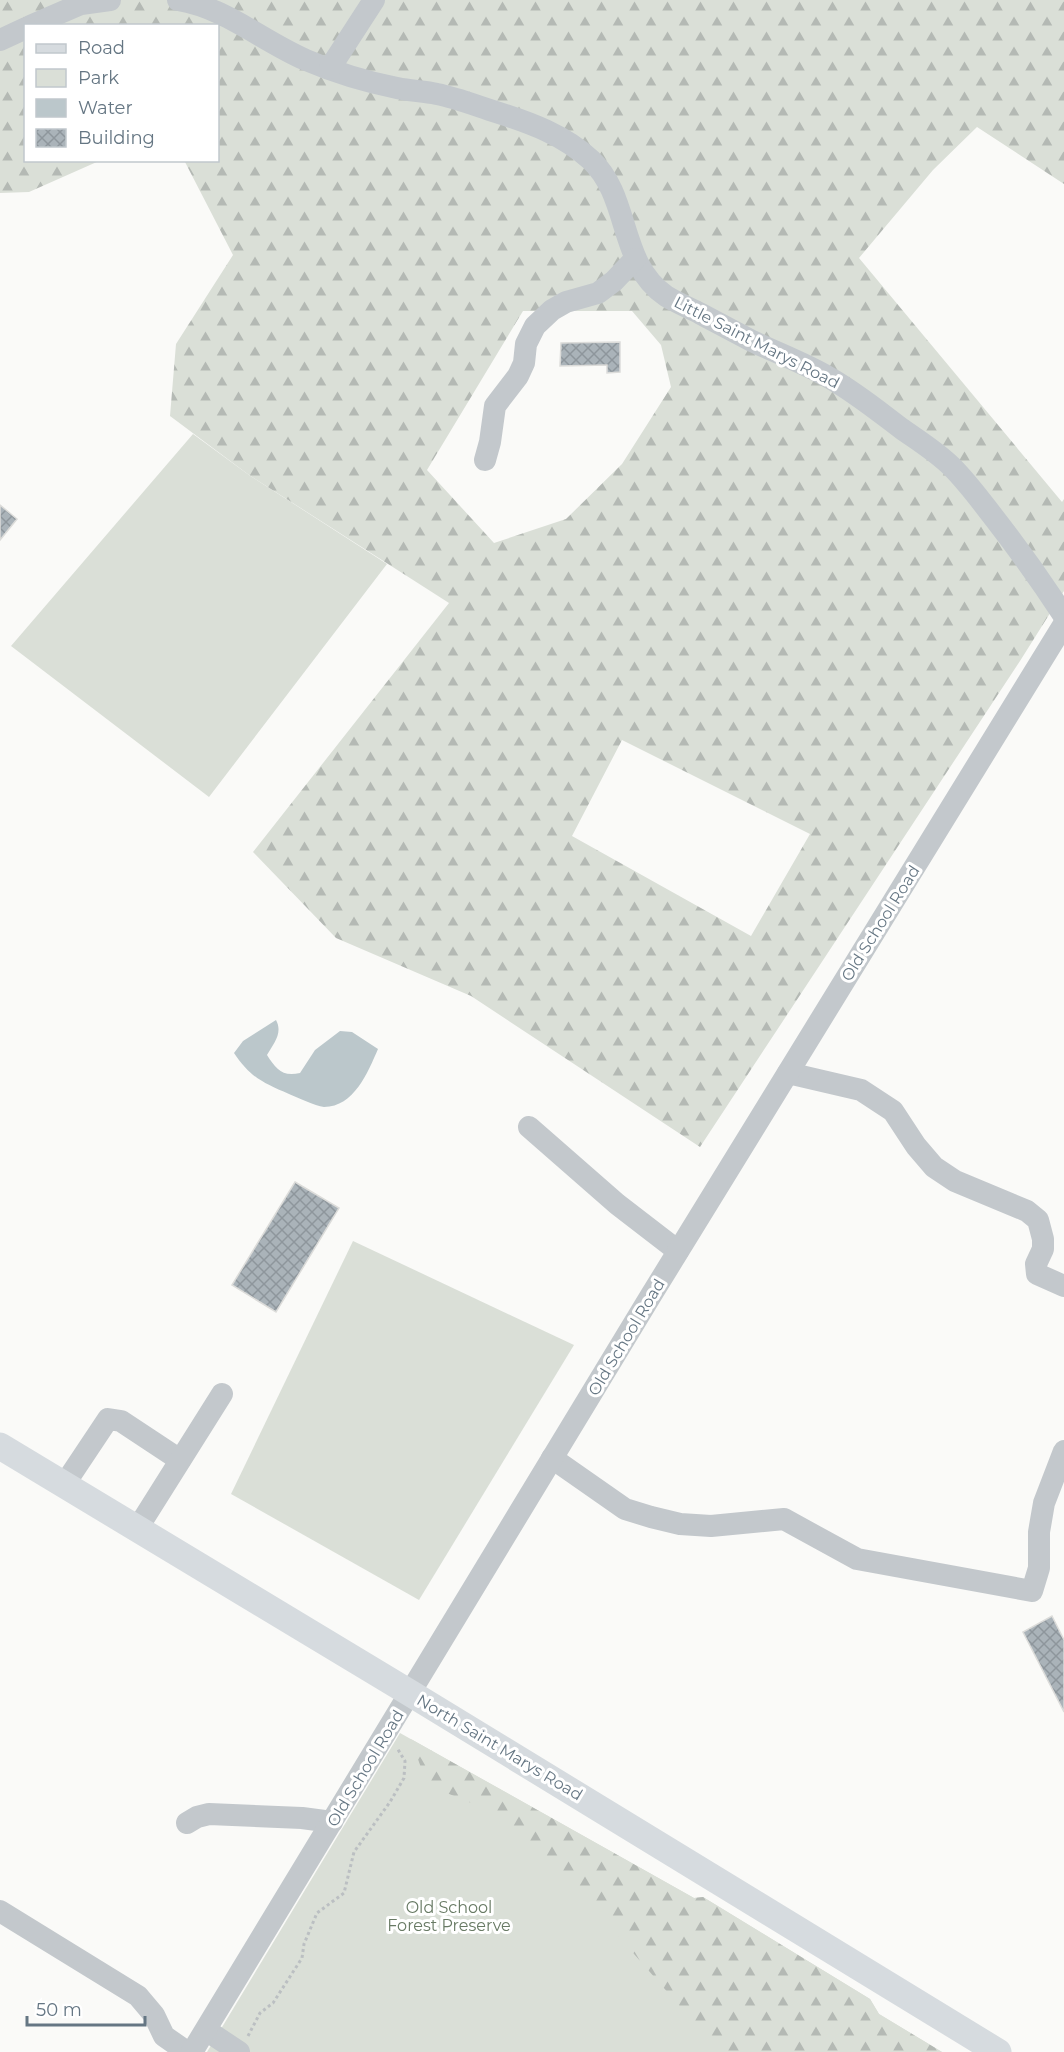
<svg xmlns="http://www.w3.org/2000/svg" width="1064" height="2052" font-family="Montserrat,sans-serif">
	<defs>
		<pattern id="forest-firs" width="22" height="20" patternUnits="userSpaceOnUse" patternTransform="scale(1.5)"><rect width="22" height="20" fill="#dadfd7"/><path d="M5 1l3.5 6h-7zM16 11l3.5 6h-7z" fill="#b4b9b4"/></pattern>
		<pattern id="building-cross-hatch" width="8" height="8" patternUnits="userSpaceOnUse" patternTransform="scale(1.5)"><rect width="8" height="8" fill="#aab3b9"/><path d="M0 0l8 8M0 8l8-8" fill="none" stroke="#8e969c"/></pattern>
	</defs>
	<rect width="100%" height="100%" fill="#fafaf8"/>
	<!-- green -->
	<g fill="#dadfd7">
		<path d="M193,434L249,475L387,564L209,797L11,646Z"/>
		<path d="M353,1241L574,1345L419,1600L231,1494Z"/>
		<path d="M400,1733L694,1898L703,1897L870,1999L879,2014L942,2052H207Z"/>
	</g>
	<!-- forest -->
	<g fill="url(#forest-firs)" fill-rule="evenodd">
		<path d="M0,0H1064V184L977,127L933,170L859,258L1062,502L1064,499V591L1020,661L700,1147L471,996L336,938L253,852L449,603L249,475L170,416L176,344L233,255L185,162L174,161L218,160V26H26V160L99,161L29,192L0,193ZM523,311H632L661,345L671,387L622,464L566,519L494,543L427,470ZM622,740L810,834L751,936L572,836Z"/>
		<path d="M411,1739L694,1898L703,1897L870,1999L879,2014L942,2052H713L714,2045L562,1872L501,1815L427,1785Z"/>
	</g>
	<!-- water -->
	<path fill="#bbc7cb" d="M276,1020C283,1033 274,1043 267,1055C276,1069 282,1077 300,1073L315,1050L340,1031L352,1032L378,1049C368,1072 354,1107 324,1107C315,1106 297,1097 289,1094C263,1083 250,1077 234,1053L243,1041Z"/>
	<!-- building -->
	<g fill="url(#building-cross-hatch)" stroke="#dcdcda" stroke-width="1.5">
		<path d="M620,342V372L607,373V365L560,366L561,343Z"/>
		<path d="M0,505L17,519L0,540Z"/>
		<path d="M295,1182L339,1208L276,1312L232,1285Z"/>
		<path d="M1052,1616L1064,1640V1712L1023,1632Z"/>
	</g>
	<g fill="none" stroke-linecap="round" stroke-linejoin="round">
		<!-- path -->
		<path stroke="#bbbfc2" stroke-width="3" stroke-dasharray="3 3" stroke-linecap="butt" d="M248,2036L260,2013L273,2003L302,1958L304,1944L317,1913L344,1893L354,1852L390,1802L404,1778L405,1761L397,1748"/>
		<!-- minor -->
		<g stroke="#c3c8cc" stroke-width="22">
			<path d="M178,0C226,8 262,41 306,60C334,72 367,82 397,88C410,91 424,91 437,94C457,98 477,106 496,112C531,123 564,135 591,160C631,198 618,263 666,296C677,303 690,308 701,314C718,323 735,332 752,341C777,353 804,363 828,377C855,392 878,411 902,429C919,441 937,452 952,467C968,483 981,501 995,519C1019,550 1042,582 1064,616"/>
			<path d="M30,26L81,4L110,0"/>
			<path d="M0,40L26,28"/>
			<path d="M330,68L374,0"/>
			<path d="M485,460L490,442L495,406L518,376L524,363L526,344L535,326L552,310L566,302L598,293L614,281L635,259"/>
			<path d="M788,1073L861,1090L893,1111L916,1146L934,1167L955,1181L1027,1211L1038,1220L1043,1239V1249L1036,1264L1037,1274L1064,1286"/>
			<path d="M529,1127L617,1204L678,1251"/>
			<path d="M552,1458L625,1509L651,1517L680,1524L711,1526L784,1519L857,1559L1032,1591L1039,1568V1532L1044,1503L1064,1451"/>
			<path d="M64,1485L108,1419L121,1421L180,1460"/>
			<path d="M137,1529L222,1394"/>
			<path d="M187,1823L197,1817L209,1814L302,1818L332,1822"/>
			<path d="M0,1911L138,1996L154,2015L164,2036L187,2052"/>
			<path d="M206,2030L239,2052"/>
			<path d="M192,2052L650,1297L1064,624"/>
		</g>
		<!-- major -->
		<path stroke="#d6dbdf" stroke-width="27" d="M0,1446L410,1693L998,2052"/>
	</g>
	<g text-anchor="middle" stroke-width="6" stroke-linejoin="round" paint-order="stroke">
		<!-- street labels -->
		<g font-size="16" fill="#657683" stroke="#fff">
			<text transform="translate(757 342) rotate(27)" y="6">Little Saint Marys Road</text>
			<text transform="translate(880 923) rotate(-58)" y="6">Old School Road</text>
			<text transform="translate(626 1337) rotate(-59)" y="6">Old School Road</text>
			<text transform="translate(500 1747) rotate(31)" y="6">North Saint Marys Road</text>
			<text transform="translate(365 1768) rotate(-59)" y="6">Old School Road</text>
		</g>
		<!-- park labels -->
		<g font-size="16" fill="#687a64" stroke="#fff">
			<text x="449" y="1913">Old School<tspan x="449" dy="18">Forest Preserve</tspan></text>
		</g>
	</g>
	<!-- legend -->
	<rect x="24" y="24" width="195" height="138" fill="#ffffff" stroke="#c1c8cd" stroke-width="1.5"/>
	<rect x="36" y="44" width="30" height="9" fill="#d6dbdf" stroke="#c1c8cd" stroke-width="1.5"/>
	<text x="78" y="54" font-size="18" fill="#657683">Road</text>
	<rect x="36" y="69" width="30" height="18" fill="#dadfd7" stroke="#c1c8cd" stroke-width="1.5"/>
	<text x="78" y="84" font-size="18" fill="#657683">Park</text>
	<rect x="36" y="99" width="30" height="18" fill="#bbc7cb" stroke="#c1c8cd" stroke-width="1.5"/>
	<text x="78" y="114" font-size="18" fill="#657683">Water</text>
	<rect x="36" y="129" width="30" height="18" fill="url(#building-cross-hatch)" stroke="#c1c8cd" stroke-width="1.5"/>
	<text x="78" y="144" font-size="18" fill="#657683">Building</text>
	<!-- scale -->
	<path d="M27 2016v9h118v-9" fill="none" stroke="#657683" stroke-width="3"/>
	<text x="36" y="2016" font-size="18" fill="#657683" stroke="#ffffff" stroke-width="4.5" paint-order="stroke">50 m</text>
</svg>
